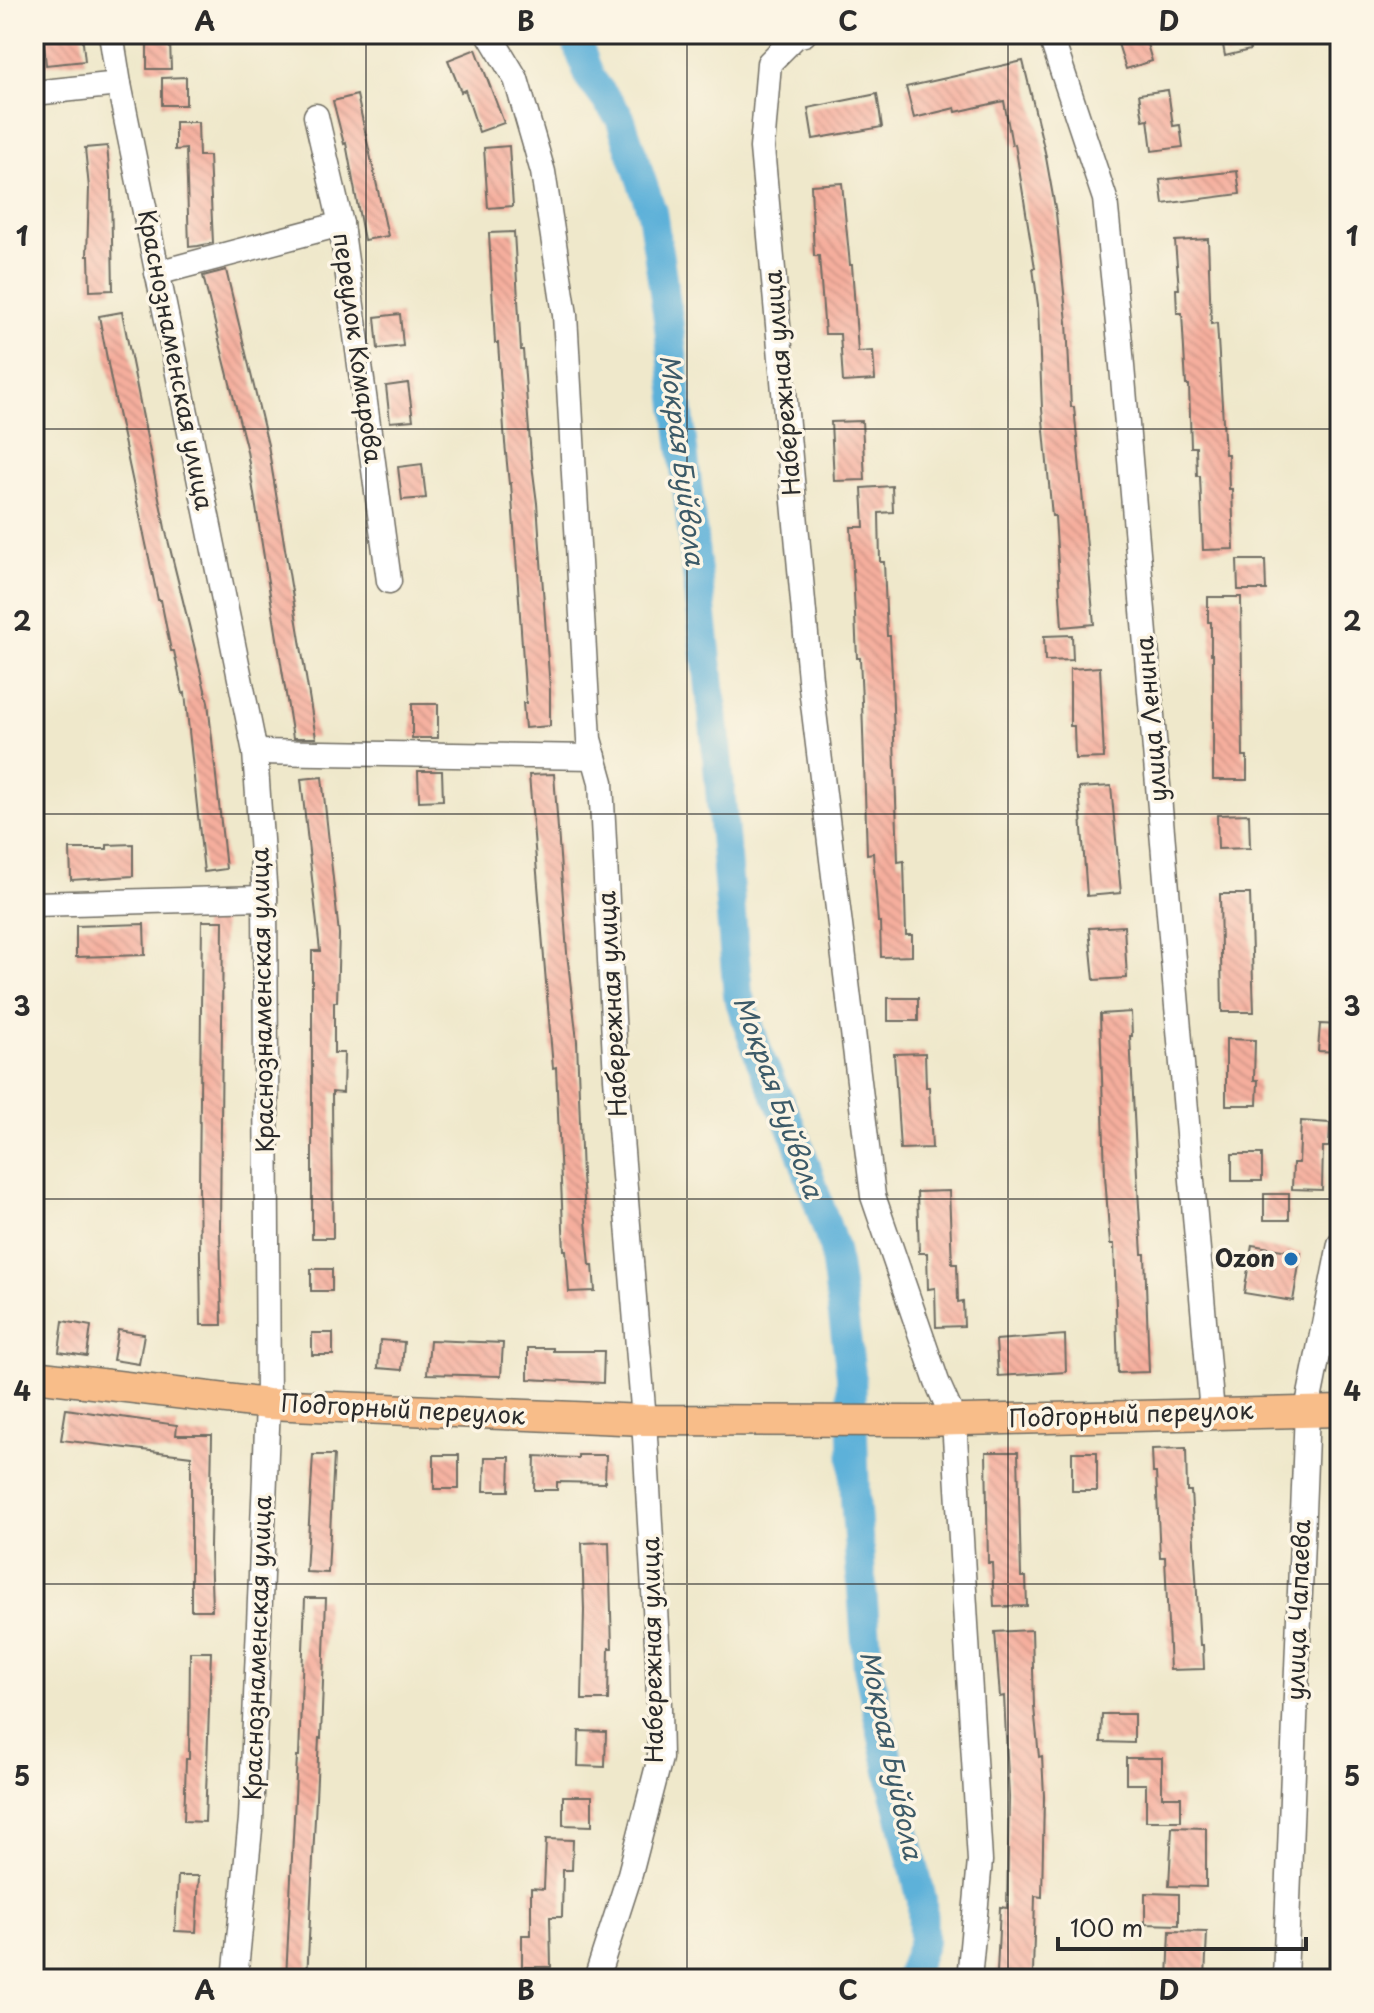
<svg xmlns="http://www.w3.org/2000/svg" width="1374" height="2013" font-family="'Playpen Sans',sans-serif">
	<defs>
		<pattern id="building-back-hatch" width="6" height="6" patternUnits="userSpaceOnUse" patternTransform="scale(2)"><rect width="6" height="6" fill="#f5ae9d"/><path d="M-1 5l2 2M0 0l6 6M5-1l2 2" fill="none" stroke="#d29687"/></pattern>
	</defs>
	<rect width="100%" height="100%" fill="#fcf5e5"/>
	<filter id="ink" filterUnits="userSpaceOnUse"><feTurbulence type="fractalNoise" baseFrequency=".0125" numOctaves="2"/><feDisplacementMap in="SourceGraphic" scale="16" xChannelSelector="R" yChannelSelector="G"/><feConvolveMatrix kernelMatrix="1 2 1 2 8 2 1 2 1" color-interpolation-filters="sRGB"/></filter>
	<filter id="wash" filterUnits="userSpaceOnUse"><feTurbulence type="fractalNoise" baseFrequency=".006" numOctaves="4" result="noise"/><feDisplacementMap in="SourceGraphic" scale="32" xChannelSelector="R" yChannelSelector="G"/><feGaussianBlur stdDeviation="1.8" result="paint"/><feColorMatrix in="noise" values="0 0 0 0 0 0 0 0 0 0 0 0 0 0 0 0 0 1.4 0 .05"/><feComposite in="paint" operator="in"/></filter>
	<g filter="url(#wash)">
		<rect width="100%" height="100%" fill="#efe8cb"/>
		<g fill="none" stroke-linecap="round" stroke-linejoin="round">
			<!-- river -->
			<path stroke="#5db1d9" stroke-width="30" d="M574,34L590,78L620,118L652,212L668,318L715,731L738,995L761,1061L797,1140L834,1249L851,1374L855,1498L868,1667L893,1784L922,1900L923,1942L909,1979"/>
		</g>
		<g id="blocks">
			<!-- building -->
			<g fill="url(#building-back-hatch)">
				<path d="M43,34H82L85,61L46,65Z"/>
				<path d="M147,34H162V41H170L171,69H147Z"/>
				<path d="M1115,34H1144L1152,61L1126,69Z"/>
				<path d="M1221,34H1247L1250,50L1225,56Z"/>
				<path d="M476,49L504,123L479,132L465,90L461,92L448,60Z"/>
				<path d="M1023,61L1045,152L1056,213L1067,322L1071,407H1074L1078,448L1094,624L1062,627L1055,516H1052L1042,409L1038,305L1033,268H1035L1015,144L1012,145L1004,101L956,112L955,108L914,118L906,87Z"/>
				<path d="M186,77V105H162V78Z"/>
				<path d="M1168,90L1173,126L1180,125L1183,147L1152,151L1148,119L1143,120L1139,94Z"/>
				<path d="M877,94L882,127L813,139L808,108Z"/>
				<path d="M357,95L388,236L364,240L346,143L344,144L333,101Z"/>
				<path d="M175,122H198L199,156H209L213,243L198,246L189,247L186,149L175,150Z"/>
				<path d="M107,146L111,189L113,290L90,291L89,256H87L89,188L85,148Z"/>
				<path d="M509,146L513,206L488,208L484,148Z"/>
				<path d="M1237,171L1240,194L1163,204L1160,180Z"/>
				<path d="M842,183L850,265H852L858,352L873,351L875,380L843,382L840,334H825L819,256H814L811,185Z"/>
				<path d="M514,232L521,350H523L531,457L537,503L550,690V726L525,728L523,703H526L511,483L509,484L505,443L498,343H495L489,233Z"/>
				<path d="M1208,239L1211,324L1217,323L1225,454H1228L1229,489H1232L1234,549L1203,550L1200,476H1197L1196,447H1191L1189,385H1186L1182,313H1177L1176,289H1179L1175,241Z"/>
				<path d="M226,270L268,445L316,738H293L247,451L203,276Z"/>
				<path d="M122,312L165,528L208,702L226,869L204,872L185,693L183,694L174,651H171L161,600H158L111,380L99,316Z"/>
				<path d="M400,314L403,346L378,349L375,317Z"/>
				<path d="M408,383L413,420L390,422L386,386Z"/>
				<path d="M862,421L865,480L834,481L831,422Z"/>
				<path d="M422,464L426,498L402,500L398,467Z"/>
				<path d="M892,486L893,512L879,513L880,562H884L887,636H890L892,676L898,862L904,861L906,935H912V956L881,957L880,922H878L873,853L867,854L862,701L860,658H857L851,527H864L862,488Z"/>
				<path d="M1237,560H1265L1266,590H1238Z"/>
				<path d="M1208,597H1241L1243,756H1247V780H1213V654H1211V622H1208Z"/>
				<path d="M1072,635L1073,660L1045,661L1044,636Z"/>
				<path d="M1100,667L1104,758L1075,759L1074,726H1070V669Z"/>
				<rect x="412" y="704" width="26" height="34"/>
				<path d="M418,771H442L443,800L419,801Z"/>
				<path d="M554,774L567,953L577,1041L582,1176L590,1265H593L595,1291L569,1292L566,1250H564L556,1067L553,1068L529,775Z"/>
				<path d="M322,777L339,934L337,1002H334V1053H344L343,1093L332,1092L333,1238H312V951H320L301,779Z"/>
				<path d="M1111,786L1121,893L1087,896L1079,788Z"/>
				<path d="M1249,814L1250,848L1218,849L1217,815Z"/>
				<path d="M133,844V876L71,880L70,849H107V845Z"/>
				<path d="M1220,894H1250L1254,1012H1222Z"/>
				<path d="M202,921H223L220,1227L222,1325H201L199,1186Z"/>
				<path d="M144,924L145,955L76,957V926Z"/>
				<path d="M1124,926L1127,978L1094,980L1089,928Z"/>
				<rect x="888" y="998" width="30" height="23"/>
				<path d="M1131,1012L1132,1036H1130L1137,1174L1142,1254H1145L1149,1372L1118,1373L1114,1244H1110L1105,1176L1100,1014Z"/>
				<path d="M1320,1024L1340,1025V1052L1318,1051Z"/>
				<path d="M1226,1039L1255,1040L1254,1080H1258L1257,1105H1226Z"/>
				<path d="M925,1053L926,1087H929L932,1148L900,1149L894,1054Z"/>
				<path d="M1301,1121L1330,1123L1329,1147H1323L1322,1190L1292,1189L1293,1163H1299Z"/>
				<rect x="1232" y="1154" width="30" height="27"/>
				<path d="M949,1191L952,1264H957L958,1302L963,1301L964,1326L936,1327L935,1288L928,1289L927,1253H919L917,1192Z"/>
				<rect x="1264" y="1194" width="25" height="26"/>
				<path d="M1252,1245L1301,1253L1293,1301L1244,1293Z"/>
				<rect x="311" y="1269" width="21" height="22"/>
				<path d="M63,1321L91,1326L87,1356L59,1352Z"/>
				<path d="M118,1330L144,1334L139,1364L113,1360Z"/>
				<rect x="312" y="1333" width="21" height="22"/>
				<path d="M1065,1335L1066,1372L998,1376L996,1340Z"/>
				<path d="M380,1340L404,1342L402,1370L378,1368Z"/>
				<path d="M430,1340L503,1343L501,1376L427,1374Z"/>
				<path d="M528,1348H553V1351H604L603,1383L528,1379Z"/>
				<path d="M66,1409L177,1425L176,1435H212L210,1547L212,1610H191V1456L61,1440Z"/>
				<path d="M1186,1448L1187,1491H1191L1200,1645H1203L1204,1669L1170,1670L1165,1557H1160L1156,1473H1153L1152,1449Z"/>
				<path d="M986,1452H1018L1021,1577H1026L1027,1606L994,1607L992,1563H988Z"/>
				<rect x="1072" y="1452" width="25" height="39"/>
				<path d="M313,1455H334L328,1573L306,1572Z"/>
				<rect x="434" y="1455" width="25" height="34"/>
				<path d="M578,1455H606L605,1483L557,1482V1490H534L535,1456L578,1458Z"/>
				<path d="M485,1457H510L509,1491H484Z"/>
				<path d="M609,1542L612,1648H609L608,1700H582L584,1610L582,1543Z"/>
				<path d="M305,1598H326L321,1738H319L307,1979H286L297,1756H299Z"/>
				<path d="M1032,1630L1034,1707L1039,1757L1042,1756L1044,1796L1042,1897L1035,1896L1033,1974L997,1973L1000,1907L1007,1908L1009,1797L1004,1696L1000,1697L995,1632Z"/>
				<path d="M190,1652H211L205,1822L184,1821L186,1759H189Z"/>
				<path d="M1102,1714H1134V1743L1101,1742Z"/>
				<path d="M579,1731L606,1732L605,1767L578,1766Z"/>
				<path d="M1126,1758H1162V1797H1181V1821H1146V1784H1126Z"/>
				<path d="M563,1796H592V1826L563,1825Z"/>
				<path d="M1172,1827L1206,1828V1887L1169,1886Z"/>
				<path d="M546,1839L573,1840L572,1870H563L562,1917H550L551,1967H522V1935H531V1888L544,1889Z"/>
				<path d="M178,1876H199L196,1932L175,1931Z"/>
				<path d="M1145,1893L1179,1894V1925L1145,1924Z"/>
				<path d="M1170,1931L1207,1932L1205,1979H1168Z"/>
			</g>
		</g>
	</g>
	<g filter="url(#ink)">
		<use href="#blocks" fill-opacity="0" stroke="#706d63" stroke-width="2"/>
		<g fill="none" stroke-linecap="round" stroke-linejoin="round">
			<defs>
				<g id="minor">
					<path d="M111,34L119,84L255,752L265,898L268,1404L251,1819L235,1979"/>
					<path d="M489,34L516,79L543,172L565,315L589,739L601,782L616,1078L644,1420L658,1660L660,1758L630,1874L596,1979"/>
					<path d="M804,34L796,36L769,63L762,148L810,679L873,1196L937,1382L954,1420L980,1861L969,1979"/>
					<path d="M1050,34L1105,199L1120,343L1212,1413"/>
					<path d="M34,93L119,84"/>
					<path d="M316,116L341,224L389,581"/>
					<path d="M157,273L341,224"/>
					<path d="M255,752L594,757"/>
					<path d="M34,904L265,898"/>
					<path d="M1285,1979L1307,1410L1340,1244"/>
				</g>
				<path id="major" d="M34,1376L268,1404L644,1420L922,1421L1340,1411"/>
			</defs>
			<!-- minor casing -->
			<use href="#minor" stroke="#706d63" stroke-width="27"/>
			<!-- major casing -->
			<use href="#major" stroke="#706d63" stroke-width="33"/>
			<!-- minor -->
			<use href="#minor" stroke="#fff" stroke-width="24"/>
			<!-- major -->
			<use href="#major" stroke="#f8bd89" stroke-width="30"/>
		</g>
	</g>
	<!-- grid -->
	<path fill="none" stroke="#2b2b2b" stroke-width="2" stroke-opacity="0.55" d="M366,34V1979M687,34V1979M1008,34V1979M34,429H1340M34,814H1340M34,1199H1340M34,1584H1340"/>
	<!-- markers -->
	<circle fill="#1f6fb2" stroke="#fcf5e5" stroke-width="3" cx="1291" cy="1259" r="8"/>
	<g text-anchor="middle" stroke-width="7" stroke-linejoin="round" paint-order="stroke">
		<!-- street labels -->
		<g font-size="24" fill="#2b2b2b" stroke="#fcf5e5">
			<text transform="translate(357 348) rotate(82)" y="8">переулок Комарова</text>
			<text transform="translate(175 360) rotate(79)" y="8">Краснознаменская улица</text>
			<text transform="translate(783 383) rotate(-95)" y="8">Набережная улица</text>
			<text transform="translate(1152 719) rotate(-95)" y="8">улица Ленина</text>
			<text transform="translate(263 1000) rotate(-91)" y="8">Краснознаменская улица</text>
			<text transform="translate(613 1004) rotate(-93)" y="8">Набережная улица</text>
			<text transform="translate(403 1410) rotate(3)" y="8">Подгорный переулок</text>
			<text transform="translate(1131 1415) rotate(-2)" y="8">Подгорный переулок</text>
			<text transform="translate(1299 1610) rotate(-88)" y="8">улица Чапаева</text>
			<text transform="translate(258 1648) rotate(-88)" y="8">Краснознаменская улица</text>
			<text transform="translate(653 1650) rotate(-91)" y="8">Набережная улица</text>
		</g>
		<!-- poi labels -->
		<g font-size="24" font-weight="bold" fill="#2b2b2b" stroke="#fcf5e5" text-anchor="end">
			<text x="1275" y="1267">Ozon</text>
		</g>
		<!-- water labels -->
		<g font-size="26" font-style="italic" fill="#3c5a68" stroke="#fcf5e5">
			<text transform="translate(682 460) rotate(83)" y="9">Мокрая Буйвола</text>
			<text transform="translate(778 1097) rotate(70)" y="9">Мокрая Буйвола</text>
			<text transform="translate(891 1755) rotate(78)" y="9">Мокрая Буйвола</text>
		</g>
	</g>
	<!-- margin -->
	<rect width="1374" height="2013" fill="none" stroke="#fcf5e5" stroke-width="88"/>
	<!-- scale -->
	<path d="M1058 1937v12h248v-12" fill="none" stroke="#2b2b2b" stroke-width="4"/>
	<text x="1070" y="1937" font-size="24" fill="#2b2b2b" stroke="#fcf5e5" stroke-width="6" paint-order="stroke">100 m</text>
	<rect x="44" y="44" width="1286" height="1925" fill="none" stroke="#2b2b2b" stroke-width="3"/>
	<g font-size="26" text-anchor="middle" font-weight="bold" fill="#2b2b2b">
		<text x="205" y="31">A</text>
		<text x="526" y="31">B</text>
		<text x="848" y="31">C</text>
		<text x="1169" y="31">D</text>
		<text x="22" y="246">1</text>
		<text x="1352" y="246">1</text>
		<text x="22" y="631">2</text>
		<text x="1352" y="631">2</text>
		<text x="22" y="1016">3</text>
		<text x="1352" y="1016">3</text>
		<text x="22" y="1401">4</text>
		<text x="1352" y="1401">4</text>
		<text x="22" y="1786">5</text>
		<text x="1352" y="1786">5</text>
		<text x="205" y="2000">A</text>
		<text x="526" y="2000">B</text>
		<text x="848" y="2000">C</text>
		<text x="1169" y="2000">D</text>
	</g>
</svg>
